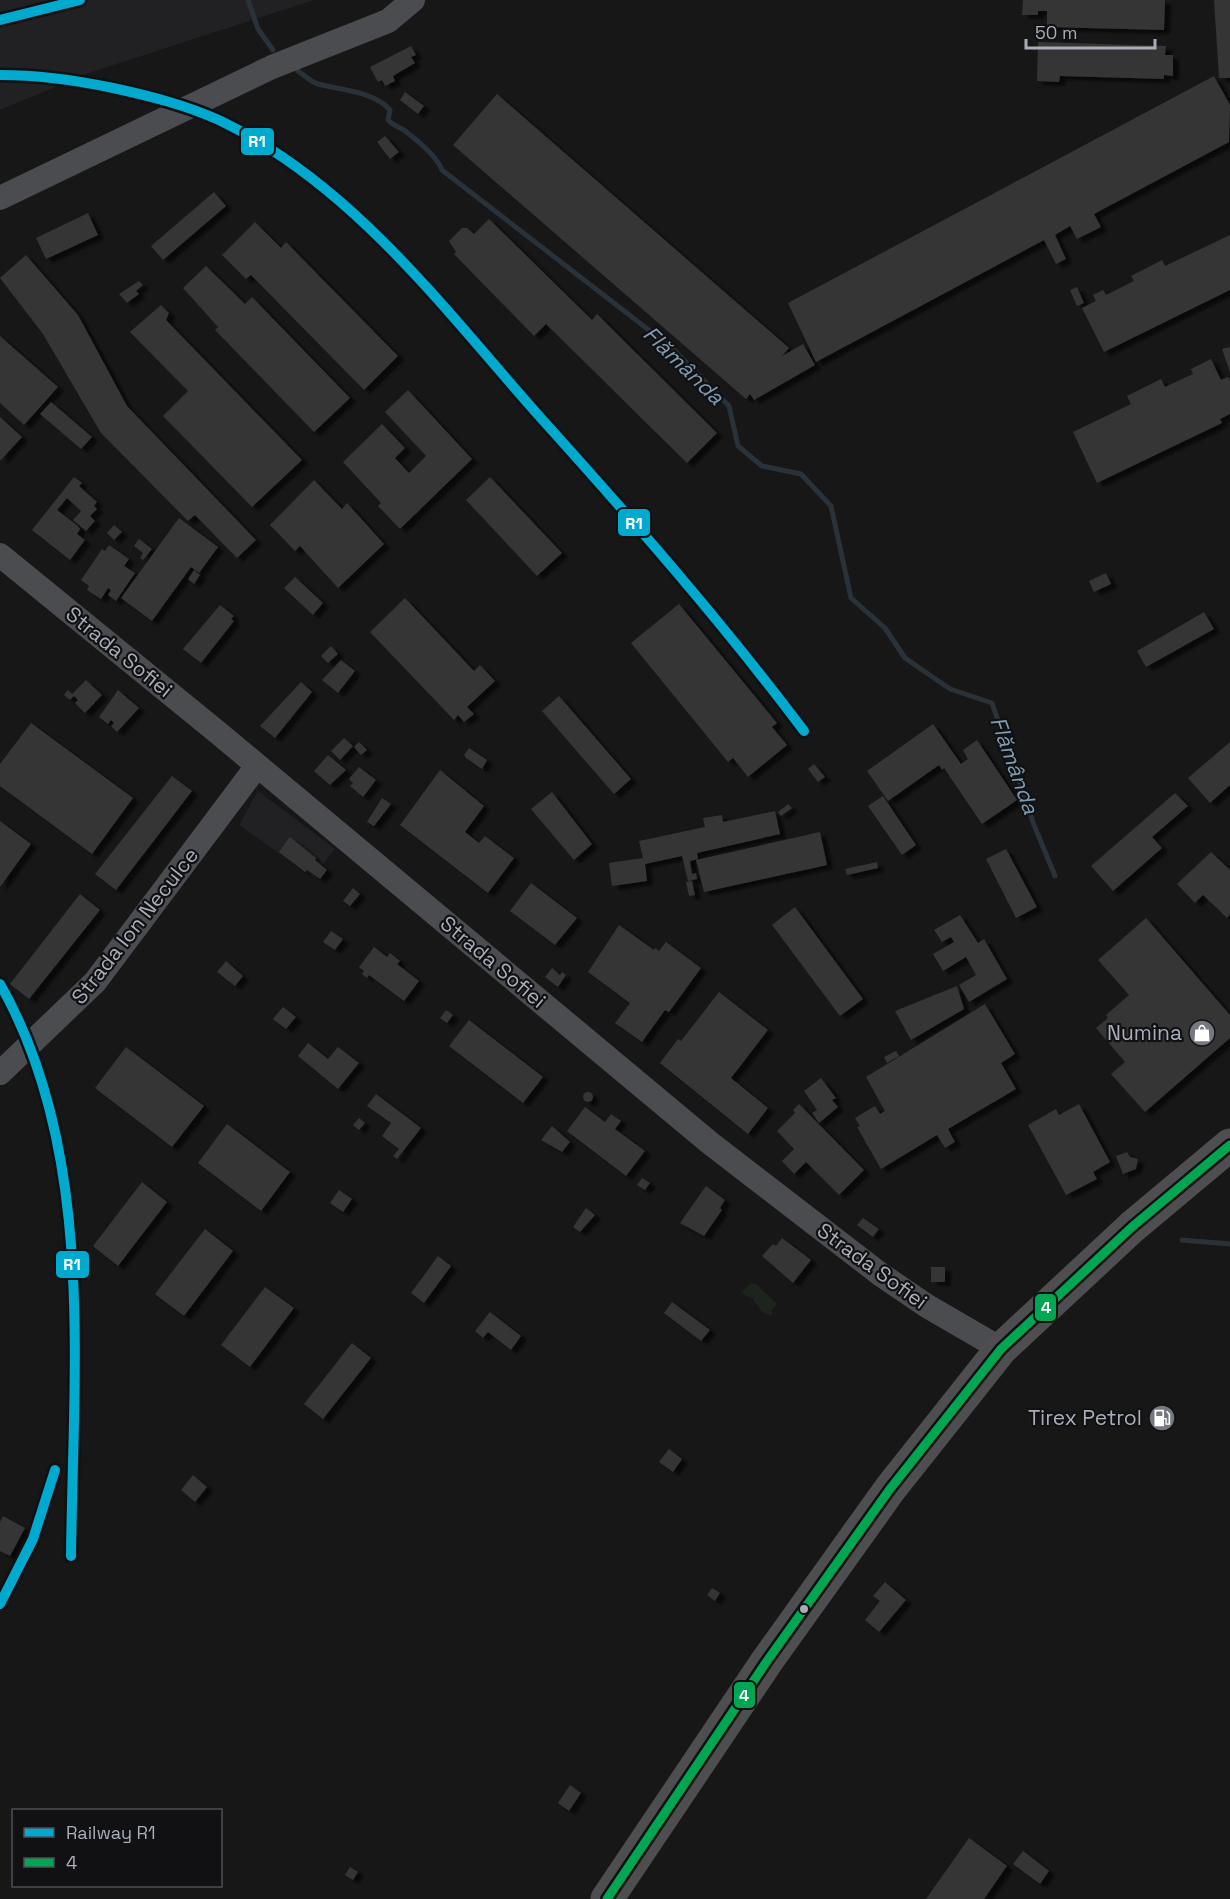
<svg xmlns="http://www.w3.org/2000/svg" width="1230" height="1899" font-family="'Space Grotesk',sans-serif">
	<defs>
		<filter id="shadow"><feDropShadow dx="6" dy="4" stdDeviation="1.5" flood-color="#0009"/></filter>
	</defs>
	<rect width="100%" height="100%" fill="#171717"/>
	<!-- built -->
	<g fill="#212123">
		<path d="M0,0H314L89,73L0,110Z"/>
		<path d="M258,791L335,849L313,877L239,825Z"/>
	</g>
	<!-- green -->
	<path fill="#1d241e" d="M751,1283L756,1284L777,1304L772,1310V1316L762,1312L752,1298L741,1293Z"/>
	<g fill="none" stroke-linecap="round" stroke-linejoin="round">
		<!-- stream -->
		<g stroke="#2a3239" stroke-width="5">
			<path d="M248,0L258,29L273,50"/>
			<path d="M298,71C304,75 311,82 318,84C340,90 374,91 390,110L388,120C393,126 399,126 405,131C417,140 436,155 442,170L672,348L729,406L738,446L762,466L801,474L831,506L851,598L885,628L905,658L950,689L992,703L1034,825L1055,876"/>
			<path d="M1182,1240L1230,1244"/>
		</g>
	</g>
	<!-- building -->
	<g fill="#353536" filter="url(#shadow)">
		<path d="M1023,0H1165L1164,30L1047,27V11H1038V15H1022Z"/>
		<path d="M1214,0H1230V78H1219Z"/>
		<path d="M1038,42L1166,46L1165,55H1173V76L1164,75V79L1060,76L1059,82L1037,81Z"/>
		<path d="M411,46L416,55L411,57L415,63L393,76L395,81L385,86L382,80L378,82L370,67Z"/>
		<path d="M1214,76L1230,105L1229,142L1094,214L1101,227L1077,239L1070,226L1055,235L1066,259L1056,264L1044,240L816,362L788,303Z"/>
		<path d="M405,92L424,106L418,114L400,100Z"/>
		<path d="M497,94L789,348L782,356L803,344L815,365L754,400L750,394L746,399L453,145Z"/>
		<path d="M385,136L399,152L390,159L377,142Z"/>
		<path d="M214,192L226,206L163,260L151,246Z"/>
		<path d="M88,213L98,235L46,259L36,238Z"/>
		<path d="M489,219L592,320L597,314L717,433L687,463L546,324L534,336L454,254L456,252L449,241L462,228H467L474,234Z"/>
		<path d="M255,222L281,248L286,242L398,356L364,390L251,275L246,279L222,255Z"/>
		<path d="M1230,235V290L1104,352L1082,308L1096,301L1093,295L1103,290L1106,295L1134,281L1131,276L1162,260L1165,266Z"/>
		<path d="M26,255L78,315L127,406L256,540L237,558L195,515L188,521L101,433L43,334L0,278Z"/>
		<path d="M206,266L245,304L252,297L350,398L314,432L215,330L218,327L183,288Z"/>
		<path d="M139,281L143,285L136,291L139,294L127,303L119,294Z"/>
		<path d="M1077,287L1084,303L1077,306L1070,290Z"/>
		<path d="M161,305L169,313L166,320L302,460L252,507L163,416L188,391L130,332Z"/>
		<path d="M0,336L58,387L24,425L0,403Z"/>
		<path d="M1230,347V372L1222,349Z"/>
		<path d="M1211,359L1221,380L1228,377L1230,380V414L1220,419L1222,423L1097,483L1073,432L1131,404L1127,396L1161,379L1165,387L1193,374L1191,369Z"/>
		<path d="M408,390L472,459L400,529L378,506L381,503L343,462L382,424L405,448L395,458L409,473L426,456L385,412Z"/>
		<path d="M51,402L92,437L81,449L40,414Z"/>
		<path d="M0,417L22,437L0,461Z"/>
		<path d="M74,477L82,483L79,486L97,502L94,506L97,509L90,516L95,521L86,531L73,520L81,511L67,498L57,510L78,526L80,529L77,534L85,540L70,560L32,530Z"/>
		<path d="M490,477L562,553L537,576L466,500Z"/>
		<path d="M314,480L342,509L347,503L384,544L338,588L300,546L295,551L270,525Z"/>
		<path d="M179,518L218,547L199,573L191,567L152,621L121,598Z"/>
		<path d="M114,525L122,532L114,540L107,533Z"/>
		<path d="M139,539L152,549L143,560L140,558L143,553L134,546Z"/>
		<path d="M109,545L129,559L124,566L135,573L116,601L108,595L111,590L108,588L101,599L87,590L89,586L81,580L102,549L105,551Z"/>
		<path d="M194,570L200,575L194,584L188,579Z"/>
		<path d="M1106,573L1111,584L1094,592L1089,581Z"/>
		<path d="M295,577L323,603L313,615L284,588Z"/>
		<path d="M405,598L474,671L480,665L495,681L467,707L474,714L464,722L458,715L454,720L370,632Z"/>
		<path d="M679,604L777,723L772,727L787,745L748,777L733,758L728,762L631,643Z"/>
		<path d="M220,605L234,616L231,619L234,621L201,663L183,649Z"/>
		<path d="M1204,612L1214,629L1146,667L1137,651Z"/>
		<path d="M331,646L338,654L328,663L321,656Z"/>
		<path d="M341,660L355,671L338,693L322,680Z"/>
		<path d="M86,680L102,695L85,713L75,703L78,700L74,696L70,700L64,695L68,690L72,694Z"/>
		<path d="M301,682L312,692L275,738L260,726Z"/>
		<path d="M118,690L139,708L117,732L111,726L114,723L111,720L108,724L99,717Z"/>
		<path d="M559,696L631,779L614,794L542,711Z"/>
		<path d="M31,723L133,798L92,854L0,786V764Z"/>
		<path d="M933,724L961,764L968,759L963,750L977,740L1017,800L982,824L944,768L942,770L939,765L888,801L867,771Z"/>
		<path d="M344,738L353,746L340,760L331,751Z"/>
		<path d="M359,742L367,750L361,755L354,747Z"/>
		<path d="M1230,742V785L1210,803L1188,778Z"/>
		<path d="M469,748L487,760L482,769L466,758L464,755Z"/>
		<path d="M328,755L346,770L330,785L314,771Z"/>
		<path d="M814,764L825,777L818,782L808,769Z"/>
		<path d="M359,767L376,780L363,797L350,786L353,783L349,779Z"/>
		<path d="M440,770L484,806L465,832L479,843L485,836L514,858L488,893L400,825Z"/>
		<path d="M172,776L192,791L116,890L95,874Z"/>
		<path d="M552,792L592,844L574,860L531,809Z"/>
		<path d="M1175,793L1188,806L1152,837L1162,848L1113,891L1091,866Z"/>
		<path d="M883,796L916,845L902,855L868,806Z"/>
		<path d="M382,798L391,804L374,826L367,822Z"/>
		<path d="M788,804L792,808L781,816L778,812Z"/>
		<path d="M775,811L780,834L697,853L698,859L690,861L692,874L696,873L697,879L688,881L682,856L645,864L647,881L612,886L609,863L643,858L639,841L705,827L703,818L722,815L723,822Z"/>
		<path d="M0,821L31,844L0,887Z"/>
		<path d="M820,832L827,865L704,892L696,860Z"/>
		<path d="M290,837L316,858L315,860L327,870L320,879L307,870L305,872L279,852Z"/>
		<path d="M1006,849L1037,907L1016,918L986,859Z"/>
		<path d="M1211,852L1230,870V914L1227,918L1203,895L1195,903L1177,884Z"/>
		<path d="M877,862L878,868L847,875L845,869Z"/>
		<path d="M692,881L695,895L689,896L686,882Z"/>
		<path d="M531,883L577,918L555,945L510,911Z"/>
		<path d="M353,888L360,894L350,906L343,901Z"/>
		<path d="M80,894L100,910L29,999L10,984Z"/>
		<path d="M795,907L863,999L840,1016L772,925Z"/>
		<path d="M960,915L978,943L984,939L1007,979L969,1002L959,985L976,975L966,957L943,971L933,954L954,942L951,937L942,942L934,930Z"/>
		<path d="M1146,918L1230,1015V1038L1145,1112L1111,1074L1125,1062L1096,1028L1108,1018L1106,1015L1129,995L1098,960Z"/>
		<path d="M619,925L654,950L655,948L659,951L666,942L701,968L669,1012L665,1010L642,1042L615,1023L630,1003L588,972Z"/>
		<path d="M331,931L343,939L335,950L323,942Z"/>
		<path d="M374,947L387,957L390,953L400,961L397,964L419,981L404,1001L369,975L367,978L362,974L364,971L359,967Z"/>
		<path d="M226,961L243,976L235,986L217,972Z"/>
		<path d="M552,968L560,975L562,972L566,975L558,987L545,977Z"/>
		<path d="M957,986L964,1009L911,1040L895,1011Z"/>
		<path d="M719,992L768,1030L731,1078L768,1108L748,1134L660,1063L678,1039L681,1041Z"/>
		<path d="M985,1004L1015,1054L1001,1063L1016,1089L948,1129L955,1142L945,1148L937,1135L881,1169L857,1127L860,1126L855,1118L875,1106L880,1114L885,1111L866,1077Z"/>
		<path d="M283,1007L296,1017L286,1029L273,1019Z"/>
		<path d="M446,1010L453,1015L447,1023L440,1018Z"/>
		<path d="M469,1020L543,1077L523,1103L449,1046Z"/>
		<path d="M308,1043L328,1059L338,1047L359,1063L338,1089L298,1056Z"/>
		<path d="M126,1047L204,1106L172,1147L95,1088Z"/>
		<path d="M896,1051L899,1056L887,1063L884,1057Z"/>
		<path d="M821,1078L836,1098L832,1100L838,1107L819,1123L812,1113L817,1110L804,1091Z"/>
		<circle cx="588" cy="1097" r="5"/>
		<path d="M376,1094L421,1128L397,1159L393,1156L399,1149L382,1136L391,1123L367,1106Z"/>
		<path d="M799,1104L864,1170L839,1195L806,1162L794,1174L782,1161L794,1149L777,1131L795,1113L793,1110Z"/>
		<path d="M1079,1104L1110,1162L1093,1172L1097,1179L1066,1195L1028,1125L1056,1109L1059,1115Z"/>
		<path d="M585,1107L605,1122L611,1114L621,1121L615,1129L645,1151L626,1176L567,1131Z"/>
		<path d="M359,1118L365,1123L359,1130L353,1125Z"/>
		<path d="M227,1124L290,1172L261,1211L198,1163Z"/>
		<path d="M552,1126L570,1142L562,1152L541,1140Z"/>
		<path d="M1127,1152L1130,1157L1138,1159L1136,1169L1123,1174L1116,1156Z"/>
		<path d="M642,1178L650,1183L645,1190L637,1185Z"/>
		<path d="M142,1182L167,1202L118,1266L93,1246Z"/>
		<path d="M706,1186L725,1200L720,1208L722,1210L704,1236L680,1223Z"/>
		<path d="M339,1190L352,1199L343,1212L330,1203Z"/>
		<path d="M586,1208L595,1215L580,1232L573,1227Z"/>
		<path d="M863,1218L879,1229L873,1237L857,1225Z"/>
		<path d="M205,1229L233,1251L184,1316L155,1294Z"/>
		<path d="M782,1238L811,1260L793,1283L762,1256L773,1244L776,1246Z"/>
		<path d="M438,1256L451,1266L424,1303L411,1293Z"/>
		<rect x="931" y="1267" width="14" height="15"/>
		<path d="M265,1287L294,1308L250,1367L221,1345Z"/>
		<path d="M672,1302L710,1330L701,1341L664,1313Z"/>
		<path d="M490,1312L521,1336L511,1350L488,1332L483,1338L475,1331Z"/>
		<path d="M352,1343L371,1358L323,1419L304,1404Z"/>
		<path d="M669,1449L682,1459L673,1472L659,1462Z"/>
		<path d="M193,1475L207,1487L195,1502L181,1490Z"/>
		<path d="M3,1516L25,1528L10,1556L0,1551V1522Z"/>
		<path d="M885,1582L906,1600L879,1632L865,1620L880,1601L873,1596Z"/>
		<path d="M712,1588L720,1593L715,1601L707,1595Z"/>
		<path d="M570,1785L581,1793L569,1811L558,1803Z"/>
		<path d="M969,1838L1007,1866L984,1899H926Z"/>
		<path d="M1023,1851L1049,1871L1040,1884L1013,1864Z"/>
		<path d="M350,1867L358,1872L353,1880L345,1875Z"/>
	</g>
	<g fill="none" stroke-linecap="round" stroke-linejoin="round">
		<!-- minor -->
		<g stroke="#4b4c50" stroke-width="24">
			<path d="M0,198L272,67L388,21L413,0"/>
			<path d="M0,555L216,731L710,1143L880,1274L927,1306L1001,1349"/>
			<path d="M0,1073L95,982L257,766"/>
		</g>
		<!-- highway -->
		<path stroke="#4e4e51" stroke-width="33" d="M607,1899L767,1661L890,1489L1001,1349L1132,1227L1230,1145"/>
		<defs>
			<path id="bus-1" d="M607,1899L767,1661L890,1489L1001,1349L1132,1227L1230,1145"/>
		</defs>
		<!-- bus-1 casing -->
		<use href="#bus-1" stroke="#111113" stroke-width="14"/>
		<!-- bus-1 -->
		<use href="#bus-1" stroke="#00a651" stroke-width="9"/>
		<defs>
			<g id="rail-1">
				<path d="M0,20L80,0"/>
				<path d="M0,75C38,75 75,80 113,88C150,96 186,105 221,121C354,186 444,309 540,417C632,519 722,622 804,731"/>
				<path d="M0,984C96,1152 73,1369 71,1556"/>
				<path d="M0,1604L33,1539L55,1470"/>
			</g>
		</defs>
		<!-- rail-1 casing -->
		<use href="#rail-1" stroke="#111113" stroke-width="15"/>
		<!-- rail-1 -->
		<use href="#rail-1" stroke="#00a9ce" stroke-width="10"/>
	</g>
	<!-- icons -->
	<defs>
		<symbol id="shop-disc" viewBox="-11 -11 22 22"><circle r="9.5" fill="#757880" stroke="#111113"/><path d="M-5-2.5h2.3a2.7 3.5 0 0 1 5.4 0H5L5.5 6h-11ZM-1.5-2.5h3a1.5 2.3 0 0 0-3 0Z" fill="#fff"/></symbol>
		<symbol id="fuel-disc" viewBox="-11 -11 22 22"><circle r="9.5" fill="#757880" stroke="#111113"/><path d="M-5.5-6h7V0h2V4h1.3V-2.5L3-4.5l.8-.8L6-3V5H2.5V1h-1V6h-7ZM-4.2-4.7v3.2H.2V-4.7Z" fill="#fff"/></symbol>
	</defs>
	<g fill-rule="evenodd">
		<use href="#shop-disc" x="1187" y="1018" width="30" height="30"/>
		<use href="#fuel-disc" x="1147" y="1403" width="30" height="30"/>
	</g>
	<!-- markers -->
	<circle fill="#a8adb8" stroke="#111113" stroke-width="2" cx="804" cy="1609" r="5"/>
	<g text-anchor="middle" stroke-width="4.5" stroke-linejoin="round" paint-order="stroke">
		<!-- street labels -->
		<g font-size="21" fill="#a8adb8" stroke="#111113">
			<text transform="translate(119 652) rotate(39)" y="7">Strada Sofiei</text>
			<text transform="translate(135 926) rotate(-52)" y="7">Strada Ion Neculce</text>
			<text transform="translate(493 962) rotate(40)" y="7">Strada Sofiei</text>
			<text transform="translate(872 1266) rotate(36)" y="7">Strada Sofiei</text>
		</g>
		<!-- poi labels -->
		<g font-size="21" fill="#a8adb8" stroke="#111113" text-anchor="end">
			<text x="1182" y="1040">Numina</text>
			<text x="1142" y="1425">Tirex Petrol</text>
		</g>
		<!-- water labels -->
		<g font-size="22" font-style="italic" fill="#7f9bb3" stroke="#111113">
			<text transform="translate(684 365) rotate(44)" y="8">Flămânda</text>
			<text transform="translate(1015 765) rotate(70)" y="8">Flămânda</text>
		</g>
	</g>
	<g stroke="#111113" stroke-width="2">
		<rect x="240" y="127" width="35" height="29" rx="6" fill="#00a9ce"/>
		<rect x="617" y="508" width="34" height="29" rx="6" fill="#00a9ce"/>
		<rect x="55" y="1250" width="35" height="29" rx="6" fill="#00a9ce"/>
		<rect x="1034" y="1293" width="23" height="29" rx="6" fill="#00a651"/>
		<rect x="733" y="1681" width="23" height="28" rx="6" fill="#00a651"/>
	</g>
	<g font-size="16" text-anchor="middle" font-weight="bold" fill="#fff">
		<text x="257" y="147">R1</text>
		<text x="634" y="529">R1</text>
		<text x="72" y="1270">R1</text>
		<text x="1046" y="1313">4</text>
		<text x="744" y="1701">4</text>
	</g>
	<!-- legend -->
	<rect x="12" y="1809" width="210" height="78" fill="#111113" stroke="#4d4f55" stroke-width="1.5"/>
	<rect x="24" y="1828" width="30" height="9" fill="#00a9ce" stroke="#4d4f55" stroke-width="1.5"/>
	<text x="66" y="1839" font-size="18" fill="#a8adb8">Railway R1</text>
	<rect x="24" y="1858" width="30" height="9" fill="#00a651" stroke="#4d4f55" stroke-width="1.5"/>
	<text x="66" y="1869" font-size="18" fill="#a8adb8">4</text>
	<!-- scale -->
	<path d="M1026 39v9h129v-9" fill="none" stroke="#a8adb8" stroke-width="3"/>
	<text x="1035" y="39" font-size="18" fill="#a8adb8" stroke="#111113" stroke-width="4.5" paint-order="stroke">50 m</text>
</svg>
